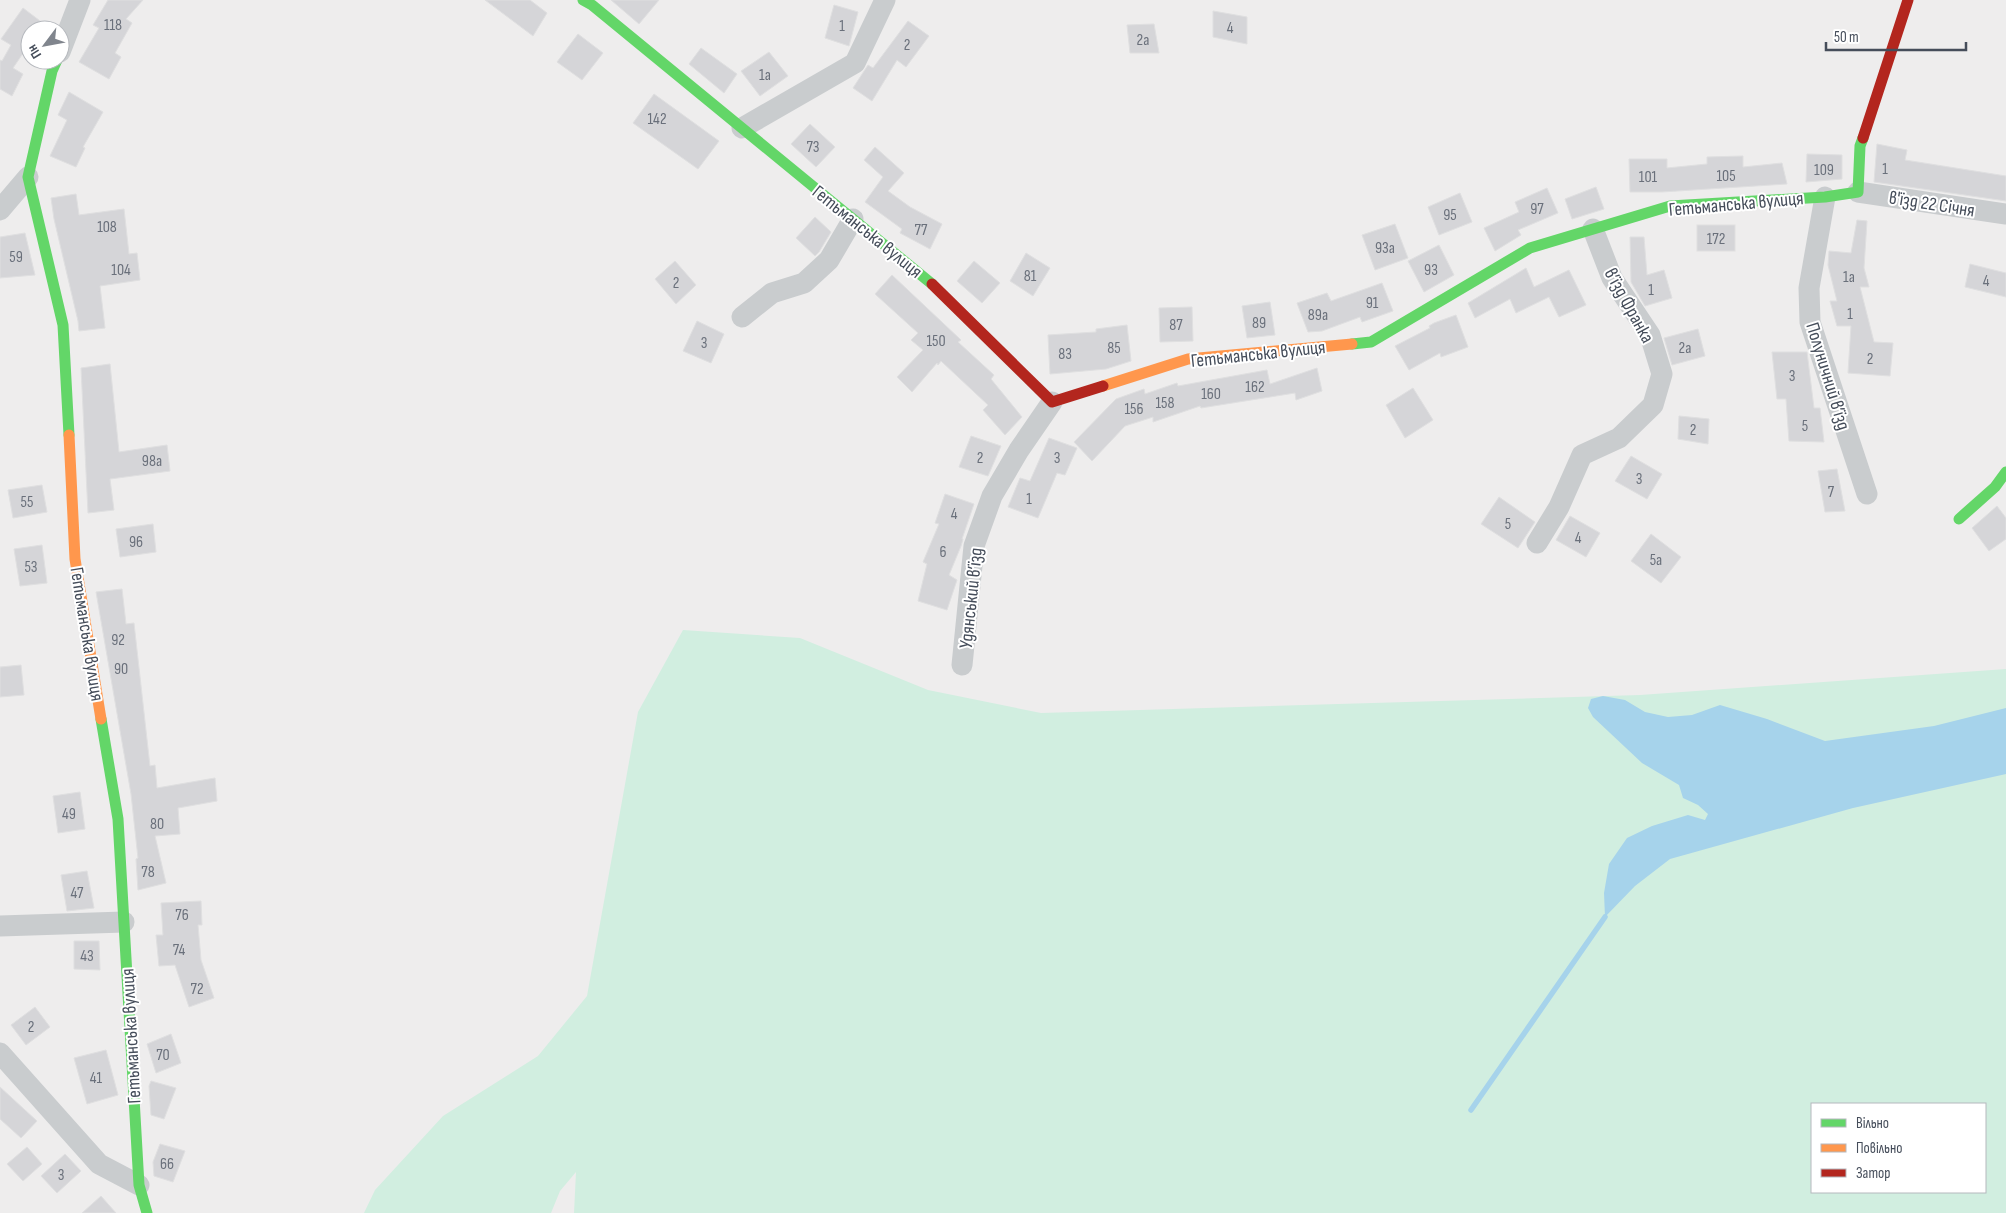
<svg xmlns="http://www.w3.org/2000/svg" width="2006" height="1213" font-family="'Sofia Sans Condensed',sans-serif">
	<rect width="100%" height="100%" fill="#eeeded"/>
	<!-- green -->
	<path fill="#d1eee0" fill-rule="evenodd" d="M683,630L800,638L928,690L1041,713L1640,695L2006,669V1213H574L576,1172L560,1191L551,1213H364L375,1190L443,1116L538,1056L587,996L638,712ZM1812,1104H1985V1192H1812Z"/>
	<!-- water -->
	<path fill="#a6d3eb" d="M1603,696L1625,700L1645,712L1668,717L1692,715L1720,705L1767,719L1825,741L1934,726L2006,708V774L1853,808L1670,859L1635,886L1605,917L1604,893L1609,864L1627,838L1652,826L1688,815L1705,820L1708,814L1698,805L1683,798L1679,785L1642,763L1593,717L1588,708L1591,699Z"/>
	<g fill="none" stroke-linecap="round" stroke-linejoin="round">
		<!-- stream -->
		<path stroke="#a6d3eb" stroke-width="5.5" d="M1471,1110L1605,917"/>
	</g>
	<!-- building -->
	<g fill="#d5d5d8" stroke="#dfdfe0">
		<path d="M108,0H143L126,19L132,23L115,53L121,57L109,79L79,62L99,28L93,25Z"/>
		<path d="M485,0H530L547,13L533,36Z"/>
		<path d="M611,0H659L639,24Z"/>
		<path d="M834,5L858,12L849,46L825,38Z"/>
		<path d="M23,8L52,30H30V43L13,68L23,74L12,96L0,89V60L2,61L11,45L1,39Z"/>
		<path d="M1213,11L1247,17V44L1213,37Z"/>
		<path d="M908,21L929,36L906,67L897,60L872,101L853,88L868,65L873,68Z"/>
		<path d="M1154,24L1159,53H1130L1127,25Z"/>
		<path d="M578,34L603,53L582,80L557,62Z"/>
		<path d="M701,48L737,74L724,93L689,64Z"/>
		<path d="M769,52L788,76L760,96L741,71Z"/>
		<path d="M69,92L103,112L83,147L85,148L76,167L50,156L67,120L58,115Z"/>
		<path d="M654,94L719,141L698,169L633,123Z"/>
		<path d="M810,124L835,147L816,167L791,144Z"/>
		<path d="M1877,144L1907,150L1905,160L2006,176V201L1874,182Z"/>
		<path d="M875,147L904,173L888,191L910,207L942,224L930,249L900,233L902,229L865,202L883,177L864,160Z"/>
		<path d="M1807,154L1842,155V179L1806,182Z"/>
		<path d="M1743,156V167L1782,163L1787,184L1662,192H1630L1629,159H1667V168L1707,164V157Z"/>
		<path d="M1596,187L1604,209L1572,219L1565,199Z"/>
		<path d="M1547,188L1558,213L1518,230L1521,235L1495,251L1484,228L1519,212L1515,202Z"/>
		<path d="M1460,193L1472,222L1439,235L1428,207Z"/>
		<path d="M76,194L79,215L124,209L129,254L137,253L140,280L100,286L105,328L79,331L78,321L54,219L51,198Z"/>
		<path d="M815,217L831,232L819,252L815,256L796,238Z"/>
		<path d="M1857,220L1867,221L1864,268L1869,287H1860L1874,342L1893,343L1890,376L1848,373L1851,326H1837L1830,301H1837L1828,265L1829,251L1851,253Z"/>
		<path d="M1395,224L1408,258L1375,270L1362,235Z"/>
		<rect x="1697" y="225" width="38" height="26"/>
		<path d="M25,233L35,275L0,278V237Z"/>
		<path d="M1630,237H1644L1647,275L1664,270L1672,298L1645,306L1631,282Z"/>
		<path d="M1439,245L1454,275L1424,292L1408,261Z"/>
		<path d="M1026,253L1050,268L1033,296L1010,281Z"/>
		<path d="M675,261L696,285L676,304L655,279Z"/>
		<path d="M974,261L1000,283L982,303L957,281Z"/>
		<path d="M1970,264L2006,273V297L1965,287Z"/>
		<path d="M1526,268L1534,287L1569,270L1586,305L1559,317L1549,297L1516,313L1510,299L1475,318L1468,303Z"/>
		<path d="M892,275L961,340L958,342L994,375L991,379L1022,417L1005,435L983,410L988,405L941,361L938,365L937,363L912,392L897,377L923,350L911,340L918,333L875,294Z"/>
		<path d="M1382,283L1393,311L1362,322L1360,317L1322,331L1308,332L1297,303L1327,293L1331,301Z"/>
		<path d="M1270,302L1275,335L1247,338L1242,306Z"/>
		<path d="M1192,307L1193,341L1160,342L1159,308Z"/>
		<path d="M1456,315L1468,347L1441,357L1440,353L1409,370L1395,346L1430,328L1429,326L1434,323Z"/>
		<path d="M697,321L724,334L711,363L683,351Z"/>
		<path d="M1127,325L1131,361L1106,369L1050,374L1048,335L1096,332V329Z"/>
		<path d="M1698,329L1705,356L1672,365L1664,338Z"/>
		<path d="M1772,352H1807L1814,408H1820L1824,442L1789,441L1786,399H1777Z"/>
		<path d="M110,364L119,452L167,445L170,471L110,479L114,510L88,513L81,368Z"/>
		<path d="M1317,368L1322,391L1296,400L1295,393L1201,408L1200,406L1153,422V417L1125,426L1092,461L1074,442L1116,399L1144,389L1145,394L1177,383L1178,386L1267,370L1270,384Z"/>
		<path d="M1413,388L1433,420L1405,438L1386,405Z"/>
		<path d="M1679,416L1709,419L1708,444L1678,439Z"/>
		<path d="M971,436L1001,446L988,476L959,467Z"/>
		<path d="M1049,438L1077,448L1065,475L1057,473L1038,518L1008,507L1020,478L1030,481Z"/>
		<path d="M1631,456L1662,474L1647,499L1615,481Z"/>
		<path d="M1837,469L1845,511L1825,512L1818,471Z"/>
		<path d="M42,485L47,512L13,518L8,490Z"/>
		<path d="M945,494L974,504L962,539H963L961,546L949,575L957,580L947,610L918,601L927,564L923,562L939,524L935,523Z"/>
		<path d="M1499,497L1535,522L1518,548L1481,524Z"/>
		<path d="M1997,506L2006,518V539L1989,551L1972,528Z"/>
		<path d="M1570,516L1600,533L1586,557L1556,540Z"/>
		<path d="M153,524L156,552L120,557L116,529Z"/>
		<path d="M1651,534L1681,557L1661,583L1631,561Z"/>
		<path d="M42,545L47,583L20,586L14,549Z"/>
		<path d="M122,589L126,624L134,623L150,766L155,765L157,788L215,778L217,801L178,808L180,834L155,836L166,883L138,890L136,859L138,858L131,794L96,592Z"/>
		<path d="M21,665L24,695L0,697V667Z"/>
		<path d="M80,792L85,829L58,833L53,796Z"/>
		<path d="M87,871L94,908L67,911L61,875Z"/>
		<path d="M201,901L202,925H198L201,960L214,998L189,1007L175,965L159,966L156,935H163L161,903Z"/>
		<path d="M74,941H99L100,970L74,969Z"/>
		<path d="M35,1007L50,1027L26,1045L11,1025Z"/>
		<path d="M171,1034L181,1063L156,1073L147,1044Z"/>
		<path d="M106,1050L118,1095L87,1104L74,1058Z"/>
		<path d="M151,1081L176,1088L164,1119L151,1115L149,1086Z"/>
		<path d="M0,1087L37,1121L21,1138L0,1119Z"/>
		<path d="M160,1144L185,1151L173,1182L154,1176L153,1162Z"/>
		<path d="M27,1147L42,1164L23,1181L7,1164Z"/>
		<path d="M65,1154L81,1171L57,1193L41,1176Z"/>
		<path d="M101,1196L116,1213H82Z"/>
	</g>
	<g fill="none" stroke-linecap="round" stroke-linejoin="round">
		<!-- street -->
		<g stroke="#c9ccce" stroke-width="21">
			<path d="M60,52L80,0"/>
			<path d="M742,128L855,63L885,0"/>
			<path d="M1858,192L2006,214"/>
			<path d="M1825,197L1809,288L1810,322L1867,494"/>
			<path d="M0,210L28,177"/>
			<path d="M742,317L772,293L804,283L829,260L853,219"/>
			<path d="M1537,543L1559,507L1582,455L1619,438L1653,405L1662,374L1650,335L1612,278L1593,229"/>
			<path d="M962,665L974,546L992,496L1019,450L1052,402"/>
			<path d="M0,926L124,922"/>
			<path d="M0,1053L99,1164L139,1185"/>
		</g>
		<!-- fast -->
		<g stroke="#63d668" stroke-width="11">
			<path d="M583,0L592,5L932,284"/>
			<path d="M57,60L52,71L28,177L63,325L69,435"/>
			<path d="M1352,344L1371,342L1530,248L1670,206L1825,197L1858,192L1860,146L1863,138"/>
			<path d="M1959,519L1995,487L2006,472"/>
			<path d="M101,719L118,819L139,1185L147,1213"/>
		</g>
		<!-- slow -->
		<g stroke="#ff974d" stroke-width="11">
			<path d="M1103,386L1188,359L1352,344"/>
			<path d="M69,435L75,559L101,719"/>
		</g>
		<!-- jam -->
		<g stroke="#b3261e" stroke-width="11">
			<path d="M1863,138L1908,0"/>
			<path d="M932,284L1052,402L1103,386"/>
		</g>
	</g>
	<g text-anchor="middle" stroke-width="4" stroke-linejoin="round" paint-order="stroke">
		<!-- number labels -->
		<g font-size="16" fill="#6a707b">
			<text x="113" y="30">118</text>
			<text x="842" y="31">1</text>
			<text x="1230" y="33">4</text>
			<text x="1143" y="45">2а</text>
			<text x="907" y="50">2</text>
			<text x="765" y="80">1а</text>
			<text x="657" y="124">142</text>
			<text x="813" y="152">73</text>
			<text x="1885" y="174">1</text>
			<text x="1824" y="175">109</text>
			<text x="1726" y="181">105</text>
			<text x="1648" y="182">101</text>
			<text x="1537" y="214">97</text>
			<text x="1450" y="220">95</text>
			<text x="107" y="232">108</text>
			<text x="921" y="235">77</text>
			<text x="1716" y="244">172</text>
			<text x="1385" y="253">93а</text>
			<text x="16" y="262">59</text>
			<text x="121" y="275">104</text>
			<text x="1431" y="275">93</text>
			<text x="1030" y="281">81</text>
			<text x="1849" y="282">1а</text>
			<text x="1986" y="286">4</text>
			<text x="676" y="288">2</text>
			<text x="1651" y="295">1</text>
			<text x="1372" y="308">91</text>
			<text x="1850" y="319">1</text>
			<text x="1318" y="320">89а</text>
			<text x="1259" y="328">89</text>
			<text x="1176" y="330">87</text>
			<text x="936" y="346">150</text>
			<text x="704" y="348">3</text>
			<text x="1114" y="353">85</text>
			<text x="1685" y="353">2а</text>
			<text x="1065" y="359">83</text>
			<text x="1870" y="364">2</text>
			<text x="1792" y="381">3</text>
			<text x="1255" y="392">162</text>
			<text x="1211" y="399">160</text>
			<text x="1165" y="408">158</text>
			<text x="1134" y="414">156</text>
			<text x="1805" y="431">5</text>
			<text x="1693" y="435">2</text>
			<text x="980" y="463">2</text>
			<text x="1057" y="463">3</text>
			<text x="152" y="466">98а</text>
			<text x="1639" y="484">3</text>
			<text x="1831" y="497">7</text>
			<text x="1029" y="504">1</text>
			<text x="27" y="507">55</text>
			<text x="954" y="519">4</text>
			<text x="1508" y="529">5</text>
			<text x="1578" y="543">4</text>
			<text x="136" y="547">96</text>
			<text x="943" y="557">6</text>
			<text x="1656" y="565">5а</text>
			<text x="31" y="572">53</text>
			<text x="118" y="645">92</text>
			<text x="121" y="674">90</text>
			<text x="69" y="819">49</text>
			<text x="157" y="829">80</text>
			<text x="148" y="877">78</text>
			<text x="77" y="898">47</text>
			<text x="182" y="920">76</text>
			<text x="179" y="955">74</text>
			<text x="87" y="961">43</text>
			<text x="197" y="994">72</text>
			<text x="31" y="1032">2</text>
			<text x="163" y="1060">70</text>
			<text x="96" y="1083">41</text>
			<text x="167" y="1169">66</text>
			<text x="61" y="1180">3</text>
		</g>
		<!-- street labels -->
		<g font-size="19" fill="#454d5a" stroke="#fff">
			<text transform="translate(1736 203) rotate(-5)" y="7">Гетьманська вулиця</text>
			<text transform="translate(1932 203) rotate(9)" y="7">в'їзд 22 Січня</text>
			<text transform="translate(868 231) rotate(39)" y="7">Гетьманська вулиця</text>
			<text transform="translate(1630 305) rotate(61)" y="7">в’їзд Франка</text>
			<text transform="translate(1258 353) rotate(-6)" y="7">Гетьманська вулиця</text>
			<text transform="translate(1829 376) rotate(73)" y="7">Полуничний в’їзд</text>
			<text transform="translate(970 598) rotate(-84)" y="7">Удянський в’їзд</text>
			<text transform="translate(88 634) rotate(81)" y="7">Гетьманська вулиця</text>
			<text transform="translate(130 1036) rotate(-93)" y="7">Гетьманська вулиця</text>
		</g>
	</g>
	<!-- legend -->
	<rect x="1811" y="1103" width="175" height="90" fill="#ffffff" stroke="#b5b8bd"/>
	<rect x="1821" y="1119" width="25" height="8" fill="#63d668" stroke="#b5b8bd"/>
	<text x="1856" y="1128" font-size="15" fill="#454d5a">Вільно</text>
	<rect x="1821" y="1144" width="25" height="8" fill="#ff974d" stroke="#b5b8bd"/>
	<text x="1856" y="1153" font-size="15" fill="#454d5a">Повільно</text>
	<rect x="1821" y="1169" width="25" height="8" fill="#b3261e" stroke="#b5b8bd"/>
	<text x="1856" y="1178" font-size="15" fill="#454d5a">Затор</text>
	<!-- north arrow -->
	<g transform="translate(45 45) rotate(238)"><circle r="24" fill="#ffffff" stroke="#b5b8bd"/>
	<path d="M0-4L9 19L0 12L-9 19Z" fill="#80858d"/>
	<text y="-8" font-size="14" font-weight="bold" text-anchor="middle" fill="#454d5a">Пн</text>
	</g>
	<!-- scale -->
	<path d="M1826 42v8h140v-8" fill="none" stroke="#454d5a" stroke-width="2.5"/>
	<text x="1834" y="42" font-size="15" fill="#454d5a" stroke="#ffffff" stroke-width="4" paint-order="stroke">50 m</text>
</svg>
